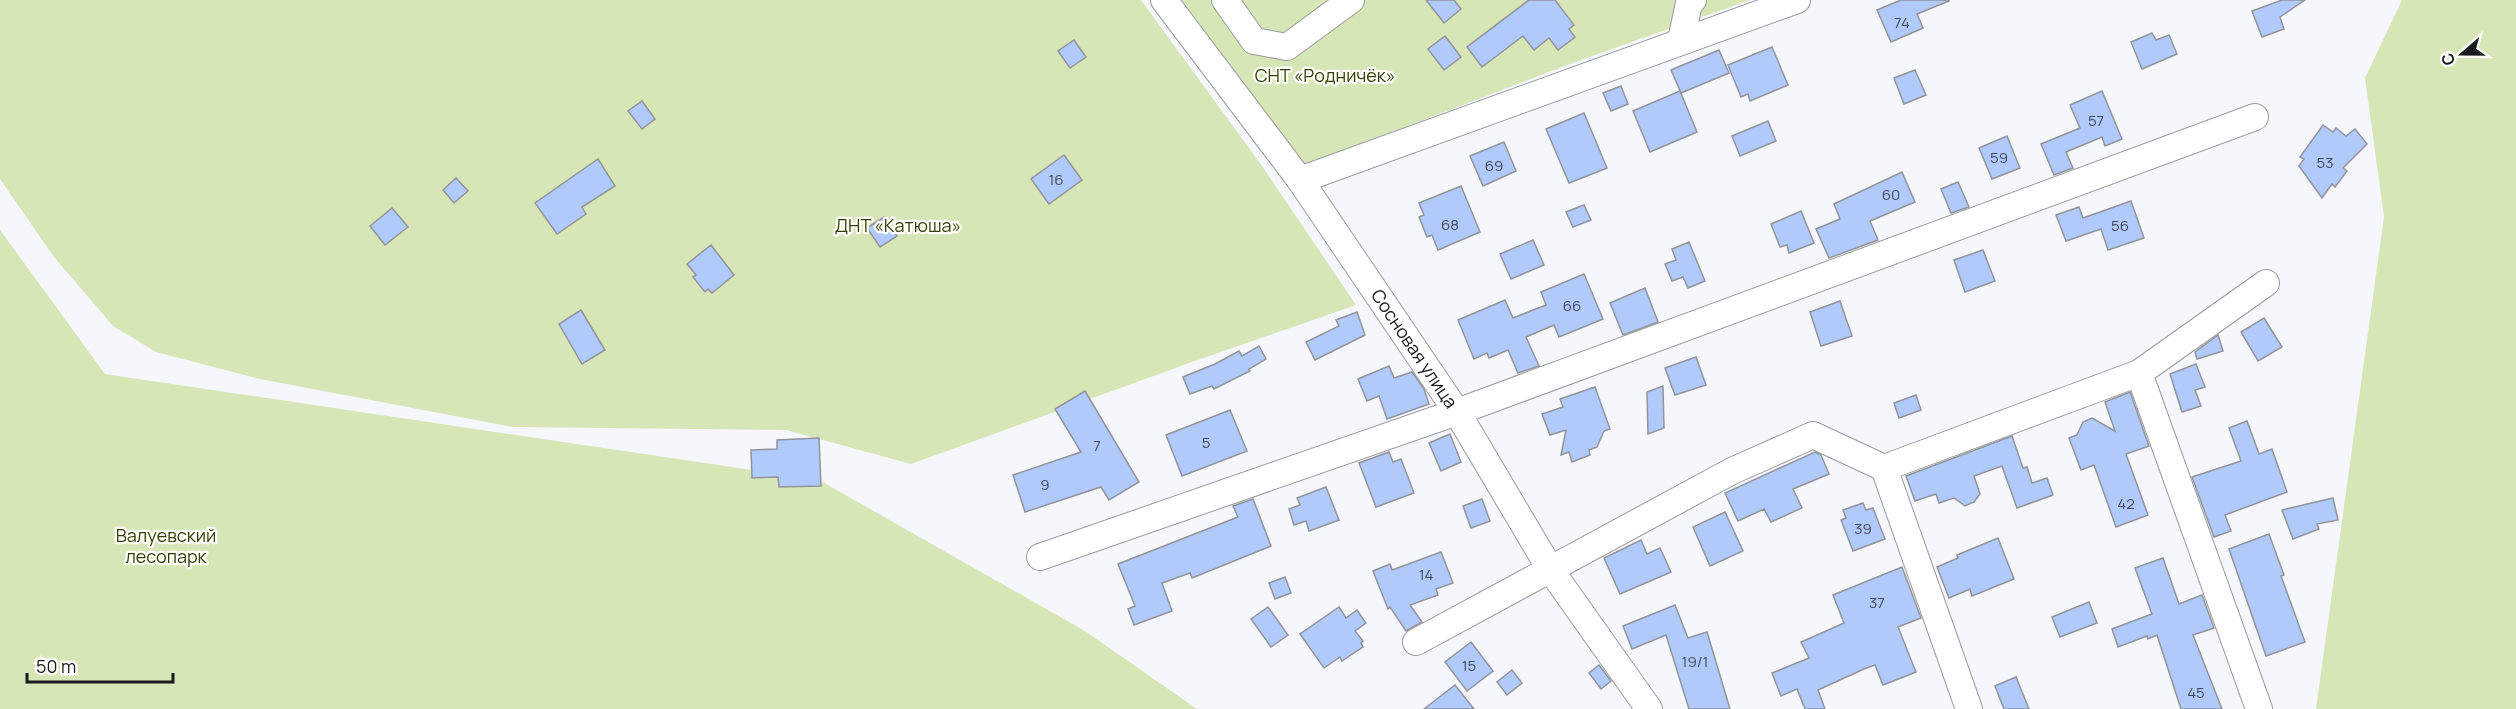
<svg xmlns="http://www.w3.org/2000/svg" width="2516" height="709" font-family="Manrope,sans-serif">
	<rect width="100%" height="100%" fill="#f5f7fd"/>
	<!-- green -->
	<g fill="#d7e6b6">
		<path d="M0,0H1141L1262,166L1356,305L1192,362L911,464L786,430L513,427L260,379L156,352L113,326L54,257L0,179Z"/>
		<path d="M1174,0H1750L1570,64L1345,150L1297,166Z"/>
		<path d="M2402,0H2516V709H2316L2384,217L2365,78Z"/>
		<path d="M0,230L105,374L819,480L1085,631L1197,709H0Z"/>
	</g>
	<!-- building -->
	<g fill="#b1cafc" stroke="#929499" stroke-width="1.5">
		<path d="M1426,0H1454L1461,9L1444,23Z"/>
		<path d="M1529,0H1555L1574,25L1569,29L1575,37L1558,50L1549,38L1534,50L1523,36L1482,67L1467,47Z"/>
		<path d="M1901,0H1949V1L1917,14L1923,28L1891,42L1877,10Z"/>
		<path d="M2282,0H2305L2280,17L2284,29L2262,37L2252,11Z"/>
		<path d="M2152,33L2156,40L2169,35L2177,54L2142,69L2131,42Z"/>
		<path d="M1445,36L1461,57L1444,70L1428,49Z"/>
		<path d="M1074,40L1086,57L1070,68L1058,51Z"/>
		<path d="M1772,47L1788,85L1750,101L1748,94L1741,97L1728,65Z"/>
		<path d="M1719,50L1729,73L1681,93L1671,70Z"/>
		<path d="M1915,70L1926,95L1904,104L1894,78Z"/>
		<path d="M1621,86L1628,104L1611,111L1603,93Z"/>
		<path d="M1680,91L1697,132L1650,152L1633,111Z"/>
		<path d="M2102,91L2122,139L2105,146L2102,137L2066,152L2073,168L2054,175L2041,144L2080,128L2070,105Z"/>
		<path d="M642,101L655,119L642,129L628,111Z"/>
		<path d="M1584,113L1607,168L1569,183L1546,129Z"/>
		<path d="M1768,121L1776,141L1740,156L1732,136Z"/>
		<path d="M2323,125L2333,132L2336,128L2346,136L2355,129L2367,144L2343,168L2347,171L2335,187L2332,184L2322,198L2299,166L2304,159L2300,157Z"/>
		<path d="M2007,136L2020,168L1992,179L1979,148Z"/>
		<path d="M1504,142L1516,171L1483,186L1470,156Z"/>
		<path d="M1064,155L1082,180L1049,204L1031,179Z"/>
		<path d="M598,159L615,186L582,207L586,214L557,234L535,203Z"/>
		<path d="M1902,172L1915,202L1870,221L1878,240L1829,258L1816,229L1840,219L1834,204Z"/>
		<path d="M456,178L468,191L454,203L443,190Z"/>
		<path d="M1958,182L1969,207L1951,213L1941,189Z"/>
		<path d="M1461,186L1480,232L1438,250L1432,235L1427,237L1419,217L1424,215L1419,203Z"/>
		<path d="M2131,201L2144,238L2108,250L2101,229L2066,241L2056,215L2079,207L2083,218Z"/>
		<path d="M1584,205L1591,220L1573,227L1566,212Z"/>
		<path d="M392,208L408,227L385,245L370,226Z"/>
		<path d="M1801,211L1814,243L1789,253L1787,245L1780,247L1771,224Z"/>
		<path d="M884,217L897,236L880,247L867,228Z"/>
		<path d="M1533,240L1544,265L1511,279L1500,254Z"/>
		<path d="M1689,242L1705,281L1688,288L1683,277L1672,281L1665,264L1676,260L1672,249Z"/>
		<path d="M711,245L734,275L712,293L708,289L705,292L693,277L696,275L687,264Z"/>
		<path d="M1983,250L1995,281L1965,292L1954,260Z"/>
		<path d="M1584,274L1603,319L1559,337L1554,325L1526,337L1539,366L1518,373L1508,350L1489,358L1487,353L1474,359L1458,320L1505,300L1513,318L1546,305L1541,292Z"/>
		<path d="M1645,288L1658,322L1623,335L1610,303Z"/>
		<path d="M1840,301L1852,336L1821,346L1810,312Z"/>
		<path d="M581,310L605,350L582,364L559,324Z"/>
		<path d="M1357,312L1365,335L1315,360L1306,342L1339,326L1336,320Z"/>
		<path d="M2264,318L2282,347L2258,361L2241,332Z"/>
		<path d="M2218,335L2223,351L2197,359L2195,352Z"/>
		<path d="M1259,346L1266,359L1249,369L1250,371L1214,389L1212,386L1190,394L1183,377L1215,364L1239,351L1242,356Z"/>
		<path d="M1696,357L1706,385L1675,395L1665,368Z"/>
		<path d="M2196,364L2205,387L2195,390L2201,406L2182,412L2170,374Z"/>
		<path d="M1389,366L1394,378L1412,372L1424,389L1429,404L1387,419L1379,396L1367,401L1358,379Z"/>
		<path d="M1663,386L1664,428L1648,434L1647,392Z"/>
		<path d="M1595,387L1610,429L1604,431L1597,447L1589,450L1590,455L1572,462L1569,452L1561,455L1566,430L1550,435L1542,414L1563,407L1560,399Z"/>
		<path d="M1085,391L1139,482L1109,500L1101,487L1025,512L1013,475L1081,452L1055,409Z"/>
		<path d="M2130,392L2149,446L2126,454L2148,515L2116,527L2094,465L2081,470L2069,438L2077,435L2083,422L2092,418L2115,431L2105,402Z"/>
		<path d="M1916,395L1921,410L1899,418L1894,403Z"/>
		<path d="M1230,410L1247,451L1182,476L1166,435Z"/>
		<path d="M2247,421L2259,454L2272,449L2287,492L2225,515L2231,531L2214,537L2192,477L2241,461L2229,428Z"/>
		<path d="M1450,434L1461,462L1441,471L1429,443Z"/>
		<path d="M2012,436L2023,468L2027,467L2032,483L2047,478L2053,495L2017,508L2002,466L1974,476L1980,494L1974,502L1965,506L1954,498L1939,503L1936,494L1915,501L1906,476Z"/>
		<path d="M819,438L821,486L779,487L778,477L752,478L751,450L777,449V440Z"/>
		<path d="M1389,452L1393,462L1401,459L1414,493L1376,507L1359,463Z"/>
		<path d="M1815,452L1821,455L1829,474L1793,489L1802,508L1771,522L1764,509L1738,521L1725,493Z"/>
		<path d="M1326,487L1339,520L1309,531L1306,521L1294,525L1289,509L1300,505L1297,498Z"/>
		<path d="M2333,498L2338,520L2317,524L2319,529L2293,539L2282,510Z"/>
		<path d="M1253,499L1271,546L1192,578L1190,573L1162,583L1172,611L1134,625L1128,609L1135,606L1118,564L1238,517L1233,506Z"/>
		<path d="M1482,499L1490,521L1471,528L1463,506Z"/>
		<path d="M1863,503L1866,510L1873,508L1885,539L1853,551L1841,520L1846,518L1843,510Z"/>
		<path d="M1725,512L1743,551L1710,566L1693,527Z"/>
		<path d="M2269,534L2284,575L2281,576L2305,642L2266,656L2229,549Z"/>
		<path d="M1998,538L2014,579L1972,596L1970,589L1949,598L1937,567L1958,558L1957,555Z"/>
		<path d="M1641,540L1647,554L1660,548L1671,572L1620,594L1604,558Z"/>
		<path d="M1441,552L1453,583L1436,589L1438,595L1410,605L1422,622L1406,631L1390,607L1388,609L1373,571L1390,564L1392,570Z"/>
		<path d="M2163,558L2179,604L2202,595L2214,628L2193,635L2222,709H2181L2157,635L2148,639L2147,636L2118,647L2112,629L2152,614L2135,568Z"/>
		<path d="M1902,567L1921,618L1898,627L1916,672L1883,685L1875,665L1864,669L1818,690L1825,709H1805L1797,689L1781,696L1772,673L1809,658L1801,642L1844,623L1833,595Z"/>
		<path d="M1285,577L1291,593L1275,599L1269,583Z"/>
		<path d="M2089,602L2097,623L2060,637L2052,617Z"/>
		<path d="M1675,605L1688,638L1707,632L1730,709H1689L1666,635L1632,649L1623,626Z"/>
		<path d="M1268,607L1288,635L1271,647L1251,619Z"/>
		<path d="M1339,607L1346,618L1357,610L1366,623L1355,631L1363,641L1361,643L1363,647L1342,661L1340,657L1324,668L1300,634Z"/>
		<path d="M1471,642L1493,671L1467,691L1445,662Z"/>
		<path d="M1599,665L1611,681L1601,689L1589,673Z"/>
		<path d="M1512,670L1522,683L1507,695L1497,682Z"/>
		<path d="M2016,677L2029,709H2004L1995,686Z"/>
		<path d="M1455,685L1474,709H1424Z"/>
	</g>
	<g fill="none" stroke-linecap="round" stroke-linejoin="round">
		<defs>
			<g id="minor">
				<path d="M1164,0L1300,180L1457,412L1550,569L1649,709"/>
				<path d="M1225,0L1254,41L1287,47L1351,0"/>
				<path d="M1681,41L1689,3L1693,0"/>
				<path d="M1300,180L1797,0"/>
				<path d="M2139,373L2259,709"/>
				<path d="M1884,468L1969,709"/>
				<path d="M1040,557L1457,412L2255,117"/>
				<path d="M1416,642L1732,471L1813,435L1884,468L2139,373L2266,283"/>
			</g>
		</defs>
		<!-- minor casing -->
		<use href="#minor" stroke="#989ba0" stroke-width="28"/>
		<!-- minor -->
		<use href="#minor" stroke="#fff" stroke-width="26"/>
	</g>
	<g text-anchor="middle" stroke-width="4.5" stroke-linejoin="round" paint-order="stroke">
		<!-- number labels -->
		<g font-size="15" fill="#404755">
			<text x="1902" y="28">74</text>
			<text x="2096" y="126">57</text>
			<text x="1999" y="163">59</text>
			<text x="2325" y="168">53</text>
			<text x="1494" y="171">69</text>
			<text x="1056" y="185">16</text>
			<text x="1891" y="200">60</text>
			<text x="1450" y="230">68</text>
			<text x="2120" y="231">56</text>
			<text x="1572" y="311">66</text>
			<text x="1206" y="448">5</text>
			<text x="1097" y="451">7</text>
			<text x="1045" y="490">9</text>
			<text x="2126" y="509">42</text>
			<text x="1863" y="534">39</text>
			<text x="1426" y="580">14</text>
			<text x="1877" y="608">37</text>
			<text x="1695" y="667">19/1</text>
			<text x="1469" y="671">15</text>
			<text x="2196" y="698">45</text>
		</g>
		<!-- park labels -->
		<g font-size="18" fill="#334000" stroke="#fff">
			<text x="1325" y="82">СНТ «Родничёк»</text>
			<text x="898" y="232">ДНТ «Катюша»</text>
			<text x="166" y="542">Валуевский<tspan x="166" dy="21">лесопарк</tspan></text>
		</g>
		<!-- street labels -->
		<g font-size="18" fill="#1a1b1d" stroke="#fff">
			<text transform="translate(1414 349) rotate(56)" y="6">Сосновая улица</text>
		</g>
	</g>
	<!-- north arrow -->
	<g transform="translate(2462 54) rotate(250)" stroke="#ffffff" stroke-width="4.5" paint-order="stroke">
	<path d="M0-4.5L10 22L0 15L-10 22Z" fill="#1a1b1d"/>
	<text y="-9" font-size="16" font-weight="bold" text-anchor="middle" fill="#1a1b1d">С</text>
	</g>
	<!-- scale -->
	<path d="M27 673v9h146v-9" fill="none" stroke="#1a1b1d" stroke-width="3"/>
	<text x="36" y="673" font-size="18" fill="#1a1b1d" stroke="#ffffff" stroke-width="4.5" paint-order="stroke">50 m</text>
</svg>
